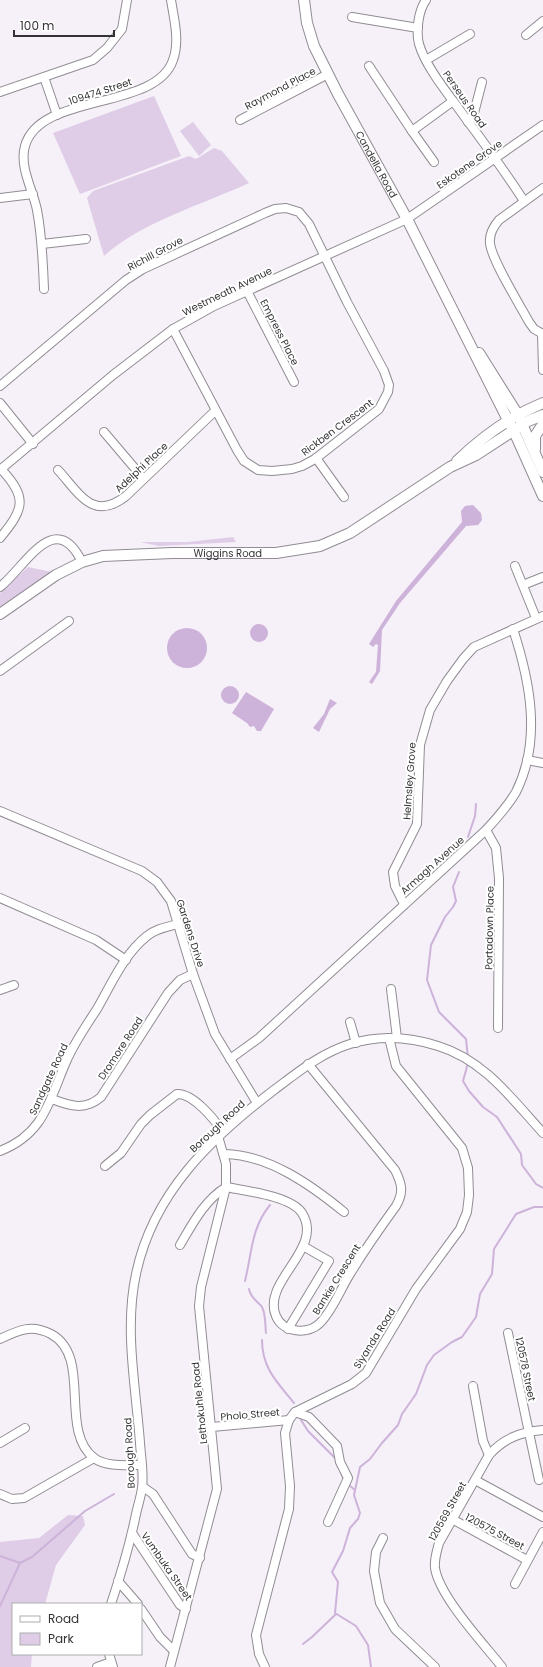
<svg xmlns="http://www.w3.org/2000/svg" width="543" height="1667" font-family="Poppins,sans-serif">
	<rect width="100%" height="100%" fill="#f6f0f9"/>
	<!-- green -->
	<g fill="#dfcde7">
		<path d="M154,96L181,156L80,194L53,133Z"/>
		<path d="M193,122L211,145L199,156L180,131Z"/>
		<path d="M214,148L222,151L249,183C204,204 141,222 104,256L87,198L93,191L189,156L196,159Z"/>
		<path d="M233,537L236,542L159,546L140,542H188Z"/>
		<path d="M28,567L52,572L0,608V593Z"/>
		<path d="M68,1515L83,1516L85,1525L56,1565L45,1604H13V1654H32L31,1667H0V1542L39,1538Z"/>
	</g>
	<!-- water -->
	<g fill="#cdb2d9">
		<path d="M473,505L481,513L482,520L478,525L466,526L400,603L382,630L380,671L372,684L369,682L376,672L378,645L376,644L373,647L369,644L396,601L462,522L461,511L465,506Z"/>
		<circle cx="259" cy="633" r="9"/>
		<circle cx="187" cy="648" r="20"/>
		<circle cx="230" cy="695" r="9"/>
		<path d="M246,692L274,709L261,731H257L254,726L250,727L247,723L232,713Z"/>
		<path d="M330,699L337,703L330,709L319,732L313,728L324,714Z"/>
	</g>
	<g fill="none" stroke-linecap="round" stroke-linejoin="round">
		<!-- stream -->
		<g stroke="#cdb2d9" stroke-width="2">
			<path d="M468,837L475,816L476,804"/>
			<path d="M459,872L453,887L456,901L453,907L445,917L431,945L427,980L439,1012L466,1039L468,1058"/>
			<path d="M468,1063L463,1081L469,1091L483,1107L497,1117L521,1154L522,1165L536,1184L543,1188"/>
			<path d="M245,1281C252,1253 251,1228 270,1205"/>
			<path d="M249,1289C251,1299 257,1300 262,1307C266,1315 265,1325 266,1333"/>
			<path d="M262,1340C262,1368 277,1382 294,1403"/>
			<path d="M301,1420L308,1431L336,1459"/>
			<path d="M341,1472L344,1481"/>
			<path d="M350,1486L355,1490"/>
			<path d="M0,1556L20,1563L0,1606"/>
			<path d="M20,1563L32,1557L85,1511L114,1494"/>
			<path d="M303,1644L312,1637L336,1614"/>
			<path d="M371,1667L368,1645L356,1626L335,1613L338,1582L332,1572L343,1551L350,1528L358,1519L360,1513L354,1495L360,1467L370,1459L382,1443L398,1425L402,1414L416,1394L427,1365L434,1355L452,1342L462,1337L476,1317L480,1294L492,1274L494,1249L516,1214L534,1207H543"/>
		</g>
		<defs>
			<g id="minor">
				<path d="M426,0C418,11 416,32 419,44C426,68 450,96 464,116C485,144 505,172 524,201"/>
				<path d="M352,17L418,28"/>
				<path d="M526,35L543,21"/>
				<path d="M426,60L470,34"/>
				<path d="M369,66L412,131L453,101"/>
				<path d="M44,77L57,115"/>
				<path d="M0,92L93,60L107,48L122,29L127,0"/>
				<path d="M240,120L328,74"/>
				<path d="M468,122L474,113L482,82"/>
				<path d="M412,131L434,162"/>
				<path d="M543,188L499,220C493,227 489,234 490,243C491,259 520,305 529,322L534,329L543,334"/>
				<path d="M0,198L33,194"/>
				<path d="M42,244L86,239"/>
				<path d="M44,289C43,262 42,236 37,210C33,190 19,167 25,146C40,92 156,111 173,60C180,41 174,19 171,0"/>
				<path d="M247,291L294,382"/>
				<path d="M542,334L543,370"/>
				<path d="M0,386L126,280L143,269L265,213L275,209L286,208L299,212L309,224L347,302L384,371L389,385L388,392L379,409L315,459L302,466L292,469L272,471L258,470L244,461L237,450L173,329"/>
				<path d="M0,403L33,444"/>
				<path d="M104,432L143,478"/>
				<path d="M316,458L344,497"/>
				<path d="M0,470L113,375L173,329L214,306L407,219L543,125"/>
				<path d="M58,470C79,493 93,522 126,496L215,411"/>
				<path d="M0,538C24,509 28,498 1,469"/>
				<path d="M515,566L536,618"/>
				<path d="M523,585L543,577"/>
				<path d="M0,587C26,566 55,507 82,562"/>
				<path d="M0,671L69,621"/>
				<path d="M527,760L543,763"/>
				<path d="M0,811L142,871L157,882L171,901L193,974L215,1034L257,1103"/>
				<path d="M486,830L496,848L499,878L498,1028"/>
				<path d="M0,898L96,940L126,960"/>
				<path d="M404,904L395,886L393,872L417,824L420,745L430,710L447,681L463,659L474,647L543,616"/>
				<path d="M391,989L397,1038"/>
				<path d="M0,990L14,985"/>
				<path d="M350,1022L356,1043"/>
				<path d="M230,1059L259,1038L486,830C497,818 508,806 516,792C542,740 530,681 513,629"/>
				<path d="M52,1099C70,1106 85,1111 101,1097L168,993L180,980L193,974"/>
				<path d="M0,1151C44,1134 49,1101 66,1062C74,1043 86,1026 97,1009C111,985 124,954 147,936C155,929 167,927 178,924"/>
				<path d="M225,1154C269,1155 311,1185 344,1212"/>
				<path d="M105,1166L121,1153L141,1124L150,1115L177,1094C193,1093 214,1119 223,1132"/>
				<path d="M180,1245C193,1223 204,1201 226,1187C246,1191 291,1196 302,1213C325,1249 261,1281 276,1316C283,1333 308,1335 320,1323C333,1310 340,1290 350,1274C364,1251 380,1228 396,1206C404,1192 402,1184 395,1170L308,1064"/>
				<path d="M288,1329L329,1261L303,1246"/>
				<path d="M508,1333L539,1480"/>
				<path d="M0,1339C19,1330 31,1324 51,1334C93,1357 58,1430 94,1458C106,1467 126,1465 141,1465"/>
				<path d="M473,1386L483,1441L489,1455"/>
				<path d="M295,1412L309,1417L337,1446L340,1462L348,1478L328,1522"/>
				<path d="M212,1427L289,1420"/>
				<path d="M0,1443L25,1428"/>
				<path d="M475,1480L543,1517"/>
				<path d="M143,1487L153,1494L192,1554L200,1558"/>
				<path d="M0,1494L12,1499L24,1498L94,1458"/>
				<path d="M452,1519L527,1560"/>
				<path d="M132,1533L180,1605L186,1609"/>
				<path d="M383,1538L376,1552L374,1571L380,1603L395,1629L435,1667"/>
				<path d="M118,1581L138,1604"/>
				<path d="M515,1584L543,1532"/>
				<path d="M111,1604C121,1574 130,1544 136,1514C138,1505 141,1496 142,1488C144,1474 141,1458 140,1443C136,1388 124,1329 136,1274C153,1193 210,1139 274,1090C298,1072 321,1053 350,1044C379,1035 410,1037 438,1046C484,1060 512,1099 543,1133"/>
				<path d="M141,1609L160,1637L174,1651"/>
				<path d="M109,1654L113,1667"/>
				<path d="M97,1667L111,1662"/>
				<path d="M170,1667L217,1489L199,1306L201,1287L226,1187V1164L218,1136"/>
				<path d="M265,1667L259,1654L256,1635L289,1509L290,1486L285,1433L289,1420L295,1412L352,1384L366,1373L416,1289L460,1229L467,1212L469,1195L468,1168L462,1148L396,1066L389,1038"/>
				<path d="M502,1667C483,1643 439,1596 435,1568C434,1559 437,1551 439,1543L489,1455C504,1438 521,1432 543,1430"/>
			</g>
			<g id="tertiary">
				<path id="s1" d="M304,0L307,23L314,46L338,94L407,219L517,438L543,496"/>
				<path d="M479,353L518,415L543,472"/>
				<path d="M535,449V436L543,424"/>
				<path d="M457,461C482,437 511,416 543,403"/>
				<path id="s2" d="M0,614L56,575L82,562L103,556L172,553H276L320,546L350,533L450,467L476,455L528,421L543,415"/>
			</g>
		</defs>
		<!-- minor casing -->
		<use href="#minor" stroke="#918c93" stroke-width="10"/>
		<!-- tertiary casing -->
		<use href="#tertiary" stroke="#918c93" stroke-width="12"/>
		<!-- minor -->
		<use href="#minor" stroke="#fff" stroke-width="8"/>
		<!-- tertiary -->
		<use href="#tertiary" stroke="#fff" stroke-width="10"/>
	</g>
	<g text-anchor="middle" stroke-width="4" stroke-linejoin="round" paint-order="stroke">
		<!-- street labels -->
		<g font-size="10" fill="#343235" stroke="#fff">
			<text transform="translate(280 88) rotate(-28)" y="4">Raymond Place</text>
			<text transform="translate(100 91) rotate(-18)" y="4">109474 Street</text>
			<text transform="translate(465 99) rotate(55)" y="4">Perseus Road</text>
			<text dy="4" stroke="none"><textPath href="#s1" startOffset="181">Candella Road</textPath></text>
			<text transform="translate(469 164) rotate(-35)" y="4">Eskotene Grove</text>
			<text transform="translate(155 253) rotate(-28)" y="4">Richill Grove</text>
			<text transform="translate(227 291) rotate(-26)" y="4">Westmeath Avenue</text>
			<text transform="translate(280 332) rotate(63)" y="4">Empress Place</text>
			<text transform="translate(337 427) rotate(-37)" y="4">Rickben Crescent</text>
			<text transform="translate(141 467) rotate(-43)" y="4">Adelphi Place</text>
			<text dy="4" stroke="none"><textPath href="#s2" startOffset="244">Wiggins Road</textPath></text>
			<text transform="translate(409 781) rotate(-86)" y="4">Helmsley Grove</text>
			<text transform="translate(432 865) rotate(-42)" y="4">Armagh Avenue</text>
			<text transform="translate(489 928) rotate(-89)" y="4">Portadown Place</text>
			<text transform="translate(191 933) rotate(72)" y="4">Gardens Drive</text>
			<text transform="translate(120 1048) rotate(-57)" y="4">Dromore Road</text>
			<text transform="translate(48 1079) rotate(-65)" y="4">Sandgate Road</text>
			<text transform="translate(217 1126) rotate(-43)" y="4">Borough Road</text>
			<text transform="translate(336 1279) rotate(-58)" y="4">Bankie Crescent</text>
			<text transform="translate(374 1338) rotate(-58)" y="4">Siyanda Road</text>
			<text transform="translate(526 1369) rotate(78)" y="4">120578 Street</text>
			<text transform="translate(199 1403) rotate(-96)" y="4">Lethokuhle Road</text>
			<text transform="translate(250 1414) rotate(-5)" y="4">Pholo Street</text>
			<text transform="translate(129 1453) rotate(-93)" y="4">Borough Road</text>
			<text transform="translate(447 1511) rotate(-61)" y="4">120569 Street</text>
			<text transform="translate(495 1531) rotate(28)" y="4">120575 Street</text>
			<text transform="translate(167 1566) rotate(55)" y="4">Vumbuka Street</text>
		</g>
	</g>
	<!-- legend -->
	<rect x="12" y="1603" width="130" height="52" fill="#ffffff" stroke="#aeadae"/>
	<rect x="20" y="1616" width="20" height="6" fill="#ffffff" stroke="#aeadae"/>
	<text x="48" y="1623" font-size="12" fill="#343235">Road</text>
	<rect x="20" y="1633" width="20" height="12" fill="#dfcde7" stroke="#aeadae"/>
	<text x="48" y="1643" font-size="12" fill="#343235">Park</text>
	<!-- scale -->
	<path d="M14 30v6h100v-6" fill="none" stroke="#343235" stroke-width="2"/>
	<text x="20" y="30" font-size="12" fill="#343235" stroke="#ffffff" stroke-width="3" paint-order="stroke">100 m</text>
</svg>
